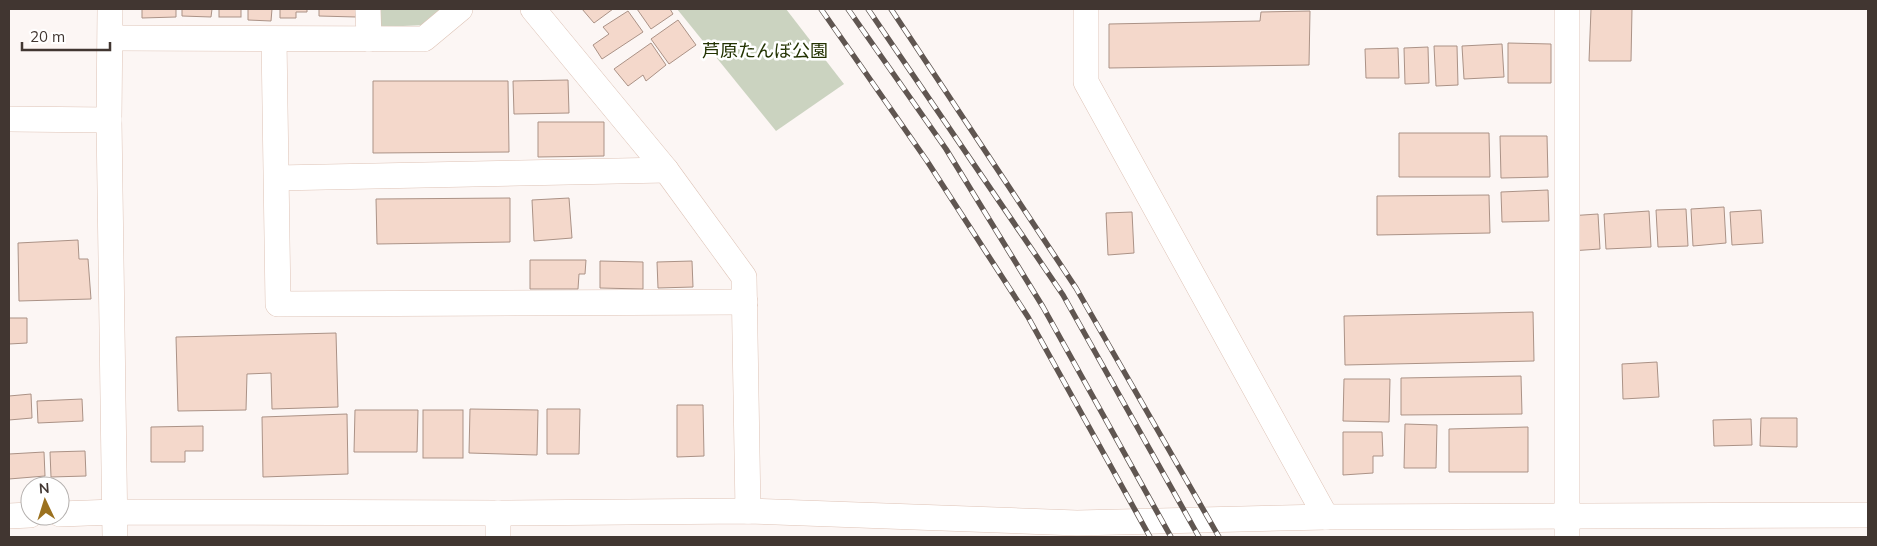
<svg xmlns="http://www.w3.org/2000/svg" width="1877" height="546" font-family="Mulish,'Noto Sans JP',sans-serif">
	<rect width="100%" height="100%" fill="#fcf6f4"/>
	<!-- green -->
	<g fill="#cbd3c0">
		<path d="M380,9H445L426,25L380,27Z"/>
		<path d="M677,9H786L844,84L776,131Z"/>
	</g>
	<!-- building -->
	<g fill="#f4d8cb" stroke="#ab9286">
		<path d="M142,9H176V17L142,18Z"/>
		<path d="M182,9H212L211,17L182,16Z"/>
		<rect x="219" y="9" width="22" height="8"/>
		<path d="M248,9H272L271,21L248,20Z"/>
		<path d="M280,9H307V12H296V18H280Z"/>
		<path d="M319,9H356V17L319,16Z"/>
		<path d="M582,9H613L594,23Z"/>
		<path d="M637,9H670L673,14L651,29Z"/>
		<path d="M1591,9H1632L1631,61H1589Z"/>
		<path d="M628,11L643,32L602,59L593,45L609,34L603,27Z"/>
		<path d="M1310,11L1309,65L1109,68V24L1260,21L1261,12Z"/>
		<path d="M678,20L696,45L669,64L651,39Z"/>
		<path d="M651,43L666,65L646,81L643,75L628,86L614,69Z"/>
		<path d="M1508,43L1551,44V83H1508Z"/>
		<path d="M1502,44L1504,77L1464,79L1462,46Z"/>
		<path d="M1434,46H1457L1458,85L1436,86Z"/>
		<path d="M1428,47L1429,83L1405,84L1404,48Z"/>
		<path d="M1398,48L1399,78H1366L1365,49Z"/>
		<path d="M568,80L569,113L514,114L513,81Z"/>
		<path d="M373,81H508L509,152L373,153Z"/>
		<path d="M538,122H604V156L538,157Z"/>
		<path d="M1399,133H1489L1490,177H1399Z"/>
		<path d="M1500,136H1547L1548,177L1501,178Z"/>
		<path d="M1548,190L1549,221L1502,222L1501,192Z"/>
		<path d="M1489,195L1490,233L1377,235V196Z"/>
		<path d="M510,198V242L377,244L376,199Z"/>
		<path d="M569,198L572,238L534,241L532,200Z"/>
		<path d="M1724,207L1726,243L1693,246L1691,209Z"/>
		<path d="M1686,209L1688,246L1658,247L1656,210Z"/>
		<path d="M1761,210L1763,243L1732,245L1730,212Z"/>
		<path d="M1649,211L1651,247L1606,249L1604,214Z"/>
		<path d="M1132,212L1134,253L1108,255L1106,213Z"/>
		<path d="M1598,214L1600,249L1570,251L1568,216Z"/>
		<path d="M78,240L79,259H88L91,299L19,301L18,243Z"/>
		<path d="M530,260H586L585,274H579L578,289H530Z"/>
		<path d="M600,261L643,262V289L600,288Z"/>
		<path d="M692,261L693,287L658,288L657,262Z"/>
		<path d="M1533,312L1534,361L1345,365L1344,316Z"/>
		<path d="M9,318H27V343L9,344Z"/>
		<path d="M336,333L338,407L272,409L271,373L247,374L246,410L178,411L176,337Z"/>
		<path d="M1657,362L1659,397L1623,399L1622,364Z"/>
		<path d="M1521,376L1522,414L1401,415V378Z"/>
		<path d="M1344,379H1390L1389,422L1343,421Z"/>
		<path d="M31,394L32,418L9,420V396Z"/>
		<path d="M82,399L83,421L38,423L37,401Z"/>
		<path d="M677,405H703L704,456L677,457Z"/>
		<path d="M470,409L538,410L537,455L469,453Z"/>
		<path d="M547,409H580L579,454H547Z"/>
		<path d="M355,410H418L417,452H354Z"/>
		<rect x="423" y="410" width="40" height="48"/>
		<path d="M347,414L348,474L263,477L262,417Z"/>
		<path d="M1761,418H1797V447L1760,446Z"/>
		<path d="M1751,419L1752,445L1714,446L1713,420Z"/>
		<path d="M1405,424L1437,425L1436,468H1404Z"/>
		<path d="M203,426V451H185V462H151V427Z"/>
		<path d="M1528,427V472H1449V429Z"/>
		<path d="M1343,432H1382L1383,456H1373V473L1343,475Z"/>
		<path d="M85,451L86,476L51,477L50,452Z"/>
		<path d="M44,452L45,476L9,479V454Z"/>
	</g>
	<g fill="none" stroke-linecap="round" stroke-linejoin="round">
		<defs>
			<g id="street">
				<path d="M110,9L109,120L115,537"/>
				<path d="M368,9L369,39"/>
				<path d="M533,9L666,170L744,277L748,511"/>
				<path d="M1086,9V82L1326,517"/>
				<path d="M111,38L424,39L460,9"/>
				<path d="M274,39L278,304L745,302"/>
				<path d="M9,119L109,120"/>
				<path d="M277,178L666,170"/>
				<path d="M60,514L115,512L498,513L748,511L1077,523L1326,517L1868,515"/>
				<path d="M9,516L30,515"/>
				<path d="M498,537V513"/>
				<path d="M1567,537V9"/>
			</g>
		</defs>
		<!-- street casing -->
		<use href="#street" stroke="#dec3b6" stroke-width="26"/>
		<!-- street -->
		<use href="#street" stroke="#fff" stroke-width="25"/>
		<defs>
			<g id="rail">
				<path d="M821,9L927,161L1028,317L1150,537"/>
				<path d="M848,9L946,149L1043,307L1171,537"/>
				<path d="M868,9L1063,295L1199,537"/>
				<path d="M891,9L1076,288L1219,537"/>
			</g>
		</defs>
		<!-- rail casing -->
		<use href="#rail" stroke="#605651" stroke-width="5.5"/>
		<!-- rail -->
		<use href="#rail" stroke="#fff" stroke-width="4" stroke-dasharray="11" stroke-linecap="butt"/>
	</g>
	<g text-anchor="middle" stroke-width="5" stroke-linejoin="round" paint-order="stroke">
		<!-- park labels -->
		<g font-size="18" fill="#223201" stroke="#fff">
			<text x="765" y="57">芦原たんぼ公園</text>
		</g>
	</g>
	<!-- border -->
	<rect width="1877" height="546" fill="none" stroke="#413631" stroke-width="20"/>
	<!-- north arrow -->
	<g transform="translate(45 501) rotate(356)"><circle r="24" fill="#ffffff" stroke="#b3afad"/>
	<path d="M0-4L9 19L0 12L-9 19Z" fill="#9b711f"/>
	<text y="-8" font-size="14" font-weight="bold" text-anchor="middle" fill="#413631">N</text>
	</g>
	<!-- scale -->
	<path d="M22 42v8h88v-8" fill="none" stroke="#413631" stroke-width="2.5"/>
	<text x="30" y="42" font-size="15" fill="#413631" stroke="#ffffff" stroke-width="4" paint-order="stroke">20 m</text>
</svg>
